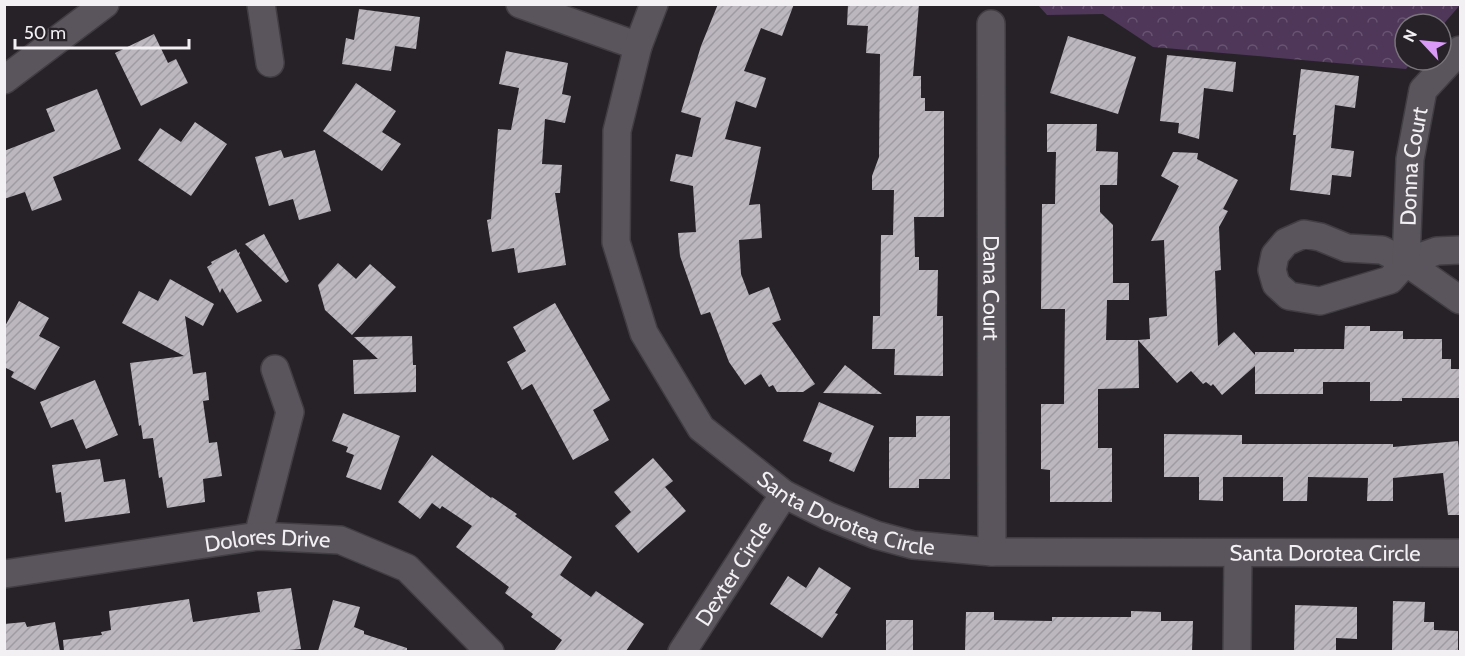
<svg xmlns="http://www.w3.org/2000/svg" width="1465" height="656" font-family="Cabin,sans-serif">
	<defs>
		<pattern id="park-crowns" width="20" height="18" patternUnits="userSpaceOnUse" patternTransform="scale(1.5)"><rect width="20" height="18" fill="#4e3759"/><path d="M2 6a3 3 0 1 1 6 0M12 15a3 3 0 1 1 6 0" fill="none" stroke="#685471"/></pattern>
		<pattern id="building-hatch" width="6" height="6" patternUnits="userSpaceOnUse" patternTransform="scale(1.5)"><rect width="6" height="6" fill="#bcb7bf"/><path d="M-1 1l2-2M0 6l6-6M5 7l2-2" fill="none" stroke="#9f9ba2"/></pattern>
	</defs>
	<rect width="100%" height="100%" fill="#262228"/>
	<!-- park -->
	<path fill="url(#park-crowns)" d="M1038,5H1460L1441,27V24H1405V60H1413L1406,69L1153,47L1103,14L1047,15Z"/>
	<!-- building -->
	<g fill="url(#building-hatch)">
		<path d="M718,4H794L782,36L761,28L744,71L766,78L756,108L736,101L725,139L761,147L749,205L760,204L762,238L739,240L741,274L749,295L769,287L781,320L772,323L815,384L803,392H777L773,385L769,387L761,374L745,385L729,362L710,312L701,315L680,256L678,233L696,232L693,186L670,181L676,154L692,157L701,118L681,112L701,46Z"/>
		<path d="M848,4H919L913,76H921V98H925V111H944V217H914L915,257H919V270H938L937,316H943V376L894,375L895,349H872L873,316H880L881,235H893L894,190H872V176L879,157L880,54L866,53L868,26L847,25Z"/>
		<path d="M359,9L420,17L416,49L395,46L391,71L342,64L346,38L354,40Z"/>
		<path d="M154,34L168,63L176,59L188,83L141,106L115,53Z"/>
		<path d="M1068,36L1136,57L1118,114L1050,93Z"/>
		<path d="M506,51L568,63L562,94L571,96L565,123L545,119L542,164L562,165L560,193H555L566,265L518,273L514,248L492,252L487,220L491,219L498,129L511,130L519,88L499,84Z"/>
		<path d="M1167,55L1236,62L1233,92L1204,88L1199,139L1178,133L1179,123L1160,121Z"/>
		<path d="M1301,69L1359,76L1355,108L1335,105L1331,148L1354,151L1351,177L1332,175L1330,195L1290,190L1296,135H1293Z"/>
		<path d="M356,83L396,111L382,132L401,144L382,171L323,131Z"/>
		<path d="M97,89L121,149L53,177L62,200L32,211L25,192L4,199V151L55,131L46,109Z"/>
		<path d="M195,122L227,144L191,196L138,160L160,128L181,142Z"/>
		<path d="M1047,124H1097L1096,151L1118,152L1117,185H1100V212L1113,225V283H1129V300H1107L1106,340H1138L1139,388L1098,389V448H1112V502H1050V470L1041,469V404H1064L1065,309H1041L1042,204H1055L1056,152H1047Z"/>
		<path d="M281,150L284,158L315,150L331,211L299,220L293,199L269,206L255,157Z"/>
		<path d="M1173,152L1198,153L1197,159L1238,180L1223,209L1228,211L1219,227L1221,270L1215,271L1218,346L1234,332L1255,355V352H1294V349H1344L1345,326H1370V331H1403V339H1442V359H1451V369H1461V398H1402V401H1370V382H1323V394H1255V366L1222,395L1213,384L1211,386L1206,382L1203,384L1191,371L1177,383L1138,340L1150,339L1149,318L1167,316L1164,240L1151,241L1179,186L1161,176Z"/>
		<path d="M264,234L289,281L286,283L245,244Z"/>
		<path d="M236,249L238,253L240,252L239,255L262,301L237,313L222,288L220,293L207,267L212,264L211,262Z"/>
		<path d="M338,263L356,279L370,264L396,287L352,335L325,310L318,285Z"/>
		<path d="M170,279L214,304L203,326L185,316L193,374L206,372L209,400L203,401L209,443L217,442L222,476L203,479L205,502L167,508L162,477L159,478L153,438L143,439L141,425L139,426L130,363L184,356L122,323L139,291L158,301Z"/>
		<path d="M19,301L49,318L39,336L60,347L35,390L11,377L14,372L4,367V328Z"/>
		<path d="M555,303L610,400L593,410L609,440L573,460L532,384L522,390L507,362L526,351L513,327Z"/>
		<path d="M412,336L413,365H416V392L354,394L353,360L378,359L354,337Z"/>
		<path d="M845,365L882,394L823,393Z"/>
		<path d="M95,380L118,435L86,449L73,419L51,428L40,402Z"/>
		<path d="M819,402L874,426L854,472L829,461L832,453L803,441Z"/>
		<path d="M343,413L400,436L381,490L346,477L354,455L346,452L348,447L332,441Z"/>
		<path d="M916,416H950V479H919V488H889V437H916Z"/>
		<path d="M1164,434L1242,435V444H1393V447L1458,441L1461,468V515H1448L1443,473L1393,478V501H1367L1368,478L1308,477L1307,501H1283V477H1223V501L1199,500V477H1164Z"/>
		<path d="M432,455L491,498L492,497L517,514L515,516L572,557L560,575L591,597L596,591L644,624L626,651H554L562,640L531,617L533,614L505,593L509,587L456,547L472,526L442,506L440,509L432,503L420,519L398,502Z"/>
		<path d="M653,458L673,481L665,487L686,511L638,553L615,526L631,512L614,492Z"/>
		<path d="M100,459L104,482L125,479L130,513L65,522L61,492L56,493L52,465Z"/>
		<path d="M819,567L851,588L835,613L838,614L822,638L770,604L788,576L806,588Z"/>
		<path d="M291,588L301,649L276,651H64L63,640L102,635L101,632L111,630L109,611L189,599L193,622L260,612L257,592Z"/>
		<path d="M333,600L360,607L354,627L364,631V634L407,648V651H318Z"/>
		<path d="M1393,601L1425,602L1424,622H1434V630L1458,631V651H1392Z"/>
		<path d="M1295,605L1357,607V639L1336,638V651H1294Z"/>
		<path d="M1131,611L1161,612V621H1193L1192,651H965L966,612H994V620L1052,621V617H1131Z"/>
		<rect x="886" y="620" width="27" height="31"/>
		<path d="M25,622L27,627L55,622L60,651H4V624Z"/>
	</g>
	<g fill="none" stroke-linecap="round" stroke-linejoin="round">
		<defs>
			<g id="street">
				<path d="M261,4L270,63"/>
				<path d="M520,4L638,46"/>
				<path id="s1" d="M654,4L638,46L617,131L616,242L644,333L701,428L784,494L828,516L876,535L913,545L992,552L1460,553"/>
				<path id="s2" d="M991,24L992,552"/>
				<path d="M4,80L105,4"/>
				<path d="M1460,250L1437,251L1406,262L1390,280L1320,301L1289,296L1276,284L1272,270L1275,255L1286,242L1304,234L1320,237L1347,248L1382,250L1406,262L1460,300"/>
				<path id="s3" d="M1406,262L1410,159L1423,90L1460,50"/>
				<path d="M258,536L290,412L275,369"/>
				<path id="s4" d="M4,574L258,536L340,540L407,568L490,652"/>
				<path id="s5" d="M682,652L784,494"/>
				<path d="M1237,652L1238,553"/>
			</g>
		</defs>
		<!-- street casing -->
		<use href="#street" stroke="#413d43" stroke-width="30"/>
		<!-- street -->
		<use href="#street" stroke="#5a555c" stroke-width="27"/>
	</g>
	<g text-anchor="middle" stroke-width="6" stroke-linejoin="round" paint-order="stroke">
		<!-- street labels -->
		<g font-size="22" fill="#f3f0f4" stroke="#262228">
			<text dy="8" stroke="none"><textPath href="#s3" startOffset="96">Donna Court</textPath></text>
			<text dy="8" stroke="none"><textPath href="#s2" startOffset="264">Dana Court</textPath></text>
			<text dy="8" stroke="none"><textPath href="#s1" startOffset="621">Santa Dorotea Circle</textPath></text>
			<text dy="8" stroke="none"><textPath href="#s4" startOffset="266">Dolores Drive</textPath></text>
			<text dy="8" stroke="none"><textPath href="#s1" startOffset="1107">Santa Dorotea Circle</textPath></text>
			<text dy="8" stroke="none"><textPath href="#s5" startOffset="94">Dexter Circle</textPath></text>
		</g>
	</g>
	<!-- border -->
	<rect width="1465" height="656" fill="none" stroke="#f3f0f4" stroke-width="12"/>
	<!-- north arrow -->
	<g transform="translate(1423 42) rotate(296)"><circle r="28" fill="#262228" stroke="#78747a" stroke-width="1.5"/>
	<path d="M0-4.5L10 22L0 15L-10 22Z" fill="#da9af7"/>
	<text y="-9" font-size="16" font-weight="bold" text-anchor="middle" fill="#f3f0f4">N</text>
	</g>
	<!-- scale -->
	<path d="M15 39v9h174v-9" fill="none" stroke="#f3f0f4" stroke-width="3"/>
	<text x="24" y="39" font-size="18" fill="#f3f0f4" stroke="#262228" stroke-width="4.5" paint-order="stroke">50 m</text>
</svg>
